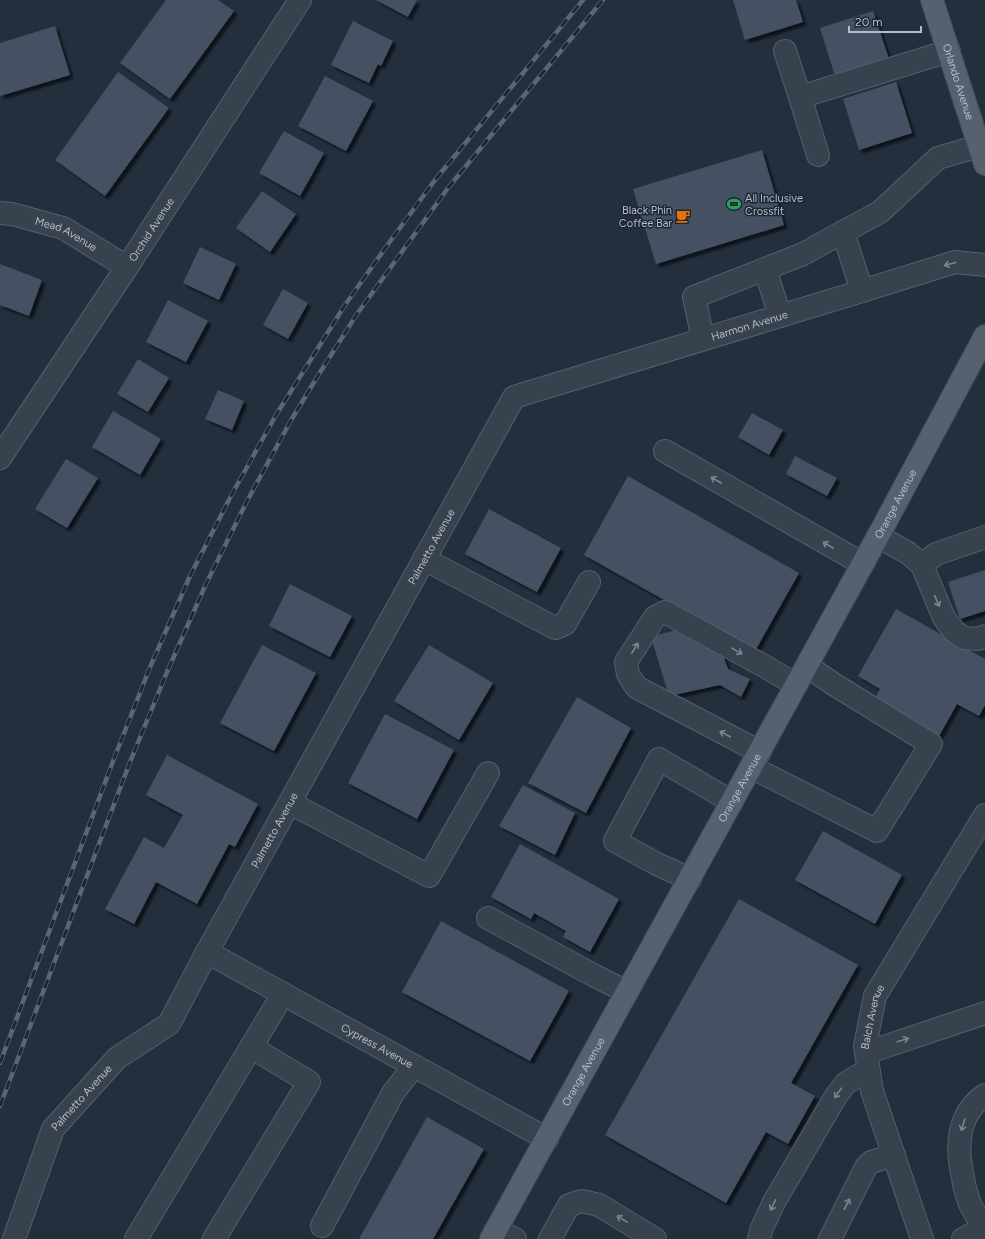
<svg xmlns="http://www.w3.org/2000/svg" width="985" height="1239" font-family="Figtree,sans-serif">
	<defs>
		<filter id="shadow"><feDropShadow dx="3.5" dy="3.5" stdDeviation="1" flood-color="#0009"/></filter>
	</defs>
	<rect width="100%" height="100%" fill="#242f3e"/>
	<!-- building -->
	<g fill="#455162" filter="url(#shadow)">
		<path d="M166,0H218L234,11L170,99L120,63Z"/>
		<path d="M376,0H417L408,17Z"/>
		<path d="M733,0H796L803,22L745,40Z"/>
		<path d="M873,11L889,59L835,76L820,28Z"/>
		<path d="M353,21L393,41L381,66L378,64L369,83L331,65Z"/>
		<path d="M55,26L70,75L0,96V43Z"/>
		<path d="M118,72L169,108L105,196L55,160Z"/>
		<path d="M325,76L373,101L346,151L298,126Z"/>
		<path d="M896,82L912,133L859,150L843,99Z"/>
		<path d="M284,131L324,153L300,196L259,173Z"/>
		<path d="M762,150L784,225L656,264L633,189Z"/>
		<path d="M262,191L296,214L270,252L236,228Z"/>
		<path d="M200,247L236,264L219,300L183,283Z"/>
		<path d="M0,264L42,280L29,316L0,305Z"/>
		<path d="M283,289L308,303L288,339L263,325Z"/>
		<path d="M168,300L208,321L186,362L146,342Z"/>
		<path d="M138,359L169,378L148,412L117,394Z"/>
		<path d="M218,390L244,401L232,430L205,419Z"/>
		<path d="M113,411L161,439L140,475L92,447Z"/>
		<path d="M752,413L783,430L769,455L738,437Z"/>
		<path d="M795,456L837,478L827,496L786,474Z"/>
		<path d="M66,459L98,478L67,528L35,509Z"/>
		<path d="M628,476L799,573L755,651L584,555Z"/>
		<path d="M489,509L561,548L537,592L465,554Z"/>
		<path d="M985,570V611L960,619L948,582Z"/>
		<path d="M290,584L352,616L330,657L269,626Z"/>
		<path d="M896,609L985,659V705L979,716L957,704L938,738L873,701L880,689L858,676Z"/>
		<path d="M683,628L722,652L728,669L750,679L741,697L720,685L669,696L651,637Z"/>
		<path d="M262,645L316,673L274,751L220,723Z"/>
		<path d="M429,645L493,683L459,740L394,701Z"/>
		<path d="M577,697L631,728L586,813L528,783Z"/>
		<path d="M385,714L454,750L417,819L348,783Z"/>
		<path d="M167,755L258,804L235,847L229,844L197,904L156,882L134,924L105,909L144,837L164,848L183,815L146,795Z"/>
		<path d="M523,785L575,813L555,855L499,826Z"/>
		<path d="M823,831L902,875L875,924L795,880Z"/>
		<path d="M520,844L619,899L590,952L563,937L566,931L534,913L531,919L491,897Z"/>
		<path d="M739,899L858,965L791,1083L815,1096L788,1144L766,1132L726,1203L605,1135Z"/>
		<path d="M441,921L569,991L530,1061L402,992Z"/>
		<path d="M427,1117L484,1149L433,1239H359Z"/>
	</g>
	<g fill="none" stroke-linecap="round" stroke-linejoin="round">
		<defs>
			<g id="minor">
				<path d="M785,51L800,97L949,51"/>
				<path d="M800,97L818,155"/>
				<path id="s1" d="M0,213L12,214L63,228L127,267"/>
				<path d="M843,232L862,291"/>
				<path d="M765,269L780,316"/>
				<path d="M703,339L694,297L803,254L843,232L880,212L938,158L979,146"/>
				<path d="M665,451L863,564"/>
				<path id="s2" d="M0,458L127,267L300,0"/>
				<path d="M878,536L908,553L922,565L944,618L954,631L964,638L978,639L985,636"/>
				<path d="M424,559L555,628L565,624L589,582"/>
				<path d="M922,565L936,554L985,537"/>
				<path d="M760,752L636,687L628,674L626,662L655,617L665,612L766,667L796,685"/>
				<path d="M751,767L877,831L931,744L835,685L807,666"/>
				<path d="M290,803L429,876L488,773"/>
				<path d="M690,879L657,864L615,841L659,759L732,802"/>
				<path d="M488,918L595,976L627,992"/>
				<path id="s3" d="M207,952L547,1139"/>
				<path d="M866,1053L985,1013"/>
				<path d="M322,1226L393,1093L414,1066"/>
				<path d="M984,1228C979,1220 974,1212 970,1204C967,1196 964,1186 963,1178C956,1147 957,1114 985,1095"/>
				<path d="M496,1230L515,1239"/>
				<path id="s4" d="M14,1239L53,1129L117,1058L169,1024L207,952L514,397L862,291L955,262L985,265"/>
				<path d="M136,1239L283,994"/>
				<path d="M214,1239L309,1082L251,1047"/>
				<path d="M550,1239L569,1205L582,1201L599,1205L655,1239"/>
				<path d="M759,1239L761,1230L774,1202L836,1096L846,1083L868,1070"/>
				<path d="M830,1239L866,1167L871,1162L894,1155"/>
				<path id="s5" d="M922,1239L872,1091L865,1046L875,996L985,815"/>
				<path d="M963,1239L985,1227"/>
			</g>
			<g id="major">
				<path id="s6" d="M932,0L985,164"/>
				<path id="s7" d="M491,1239L883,527L985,336"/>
			</g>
		</defs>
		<!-- minor casing -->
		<use href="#minor" stroke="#565f6c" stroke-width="24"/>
		<!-- major casing -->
		<use href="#major" stroke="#414a57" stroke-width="24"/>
		<!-- minor -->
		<use href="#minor" stroke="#38414e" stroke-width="22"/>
		<!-- major -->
		<use href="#major" stroke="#56606e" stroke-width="22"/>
		<defs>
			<g id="rail">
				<path d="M0,1063L115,756L151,665L190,576L232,494L276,415L345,305L391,240L435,180L583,0"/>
				<path d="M0,1106L130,762L167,672L206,584L246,503L290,422L319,374L357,314L448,188L493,133L603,0"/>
			</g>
		</defs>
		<!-- rail casing -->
		<use href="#rail" stroke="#5a6575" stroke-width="4.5"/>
		<!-- rail -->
		<use href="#rail" stroke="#1d2633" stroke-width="3" stroke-dasharray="9" stroke-linecap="butt"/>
	</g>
	<!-- one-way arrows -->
	<defs><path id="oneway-shaft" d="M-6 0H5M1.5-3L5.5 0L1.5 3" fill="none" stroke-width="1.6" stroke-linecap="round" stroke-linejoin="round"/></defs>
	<g stroke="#7c8592">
		<use href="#oneway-shaft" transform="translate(950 264) rotate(165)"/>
		<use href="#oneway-shaft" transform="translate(716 480) rotate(-150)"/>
		<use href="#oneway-shaft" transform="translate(828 545) rotate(-150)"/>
		<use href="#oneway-shaft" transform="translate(937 601) rotate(67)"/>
		<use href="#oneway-shaft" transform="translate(635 648) rotate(-58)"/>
		<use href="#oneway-shaft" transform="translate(737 651) rotate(29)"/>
		<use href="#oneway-shaft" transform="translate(725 734) rotate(-152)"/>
		<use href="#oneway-shaft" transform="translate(903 1040) rotate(-18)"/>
		<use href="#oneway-shaft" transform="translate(838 1093) rotate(126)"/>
		<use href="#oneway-shaft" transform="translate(963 1125) rotate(107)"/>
		<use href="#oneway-shaft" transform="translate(847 1204) rotate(-63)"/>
		<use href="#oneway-shaft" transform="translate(773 1205) rotate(116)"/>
		<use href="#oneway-shaft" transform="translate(622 1219) rotate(-149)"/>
	</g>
	<!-- icons -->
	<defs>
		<symbol id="stadium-bare" viewBox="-9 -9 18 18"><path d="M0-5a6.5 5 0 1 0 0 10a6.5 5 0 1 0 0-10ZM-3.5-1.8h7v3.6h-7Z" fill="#2e9e5b" stroke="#1d2633" stroke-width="2.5" paint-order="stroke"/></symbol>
		<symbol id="cafe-bare" viewBox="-9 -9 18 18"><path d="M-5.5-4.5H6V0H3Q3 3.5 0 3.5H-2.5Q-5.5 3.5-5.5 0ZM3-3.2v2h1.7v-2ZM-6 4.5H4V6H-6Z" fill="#e8710a" stroke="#1d2633" stroke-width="2.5" paint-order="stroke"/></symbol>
	</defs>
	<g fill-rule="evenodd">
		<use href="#stadium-bare" x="724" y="194" width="20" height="20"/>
		<use href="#cafe-bare" x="673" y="206" width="20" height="20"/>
	</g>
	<g text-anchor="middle" stroke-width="3" stroke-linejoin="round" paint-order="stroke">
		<!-- street labels -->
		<g font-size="11" fill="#b4bcc9" stroke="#1d2633">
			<text dy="4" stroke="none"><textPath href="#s6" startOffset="86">Orlando Avenue</textPath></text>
			<text dy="4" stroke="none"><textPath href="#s2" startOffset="274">Orchid Avenue</textPath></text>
			<text dy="4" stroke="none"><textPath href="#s1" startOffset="70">Mead Avenue</textPath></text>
			<text dy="4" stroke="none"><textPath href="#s4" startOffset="1236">Harmon Avenue</textPath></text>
			<text dy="4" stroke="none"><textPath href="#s7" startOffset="839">Orange Avenue</textPath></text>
			<text dy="4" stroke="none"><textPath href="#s4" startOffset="819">Palmetto Avenue</textPath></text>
			<text dy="4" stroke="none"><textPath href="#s7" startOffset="515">Orange Avenue</textPath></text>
			<text dy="4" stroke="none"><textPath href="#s4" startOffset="495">Palmetto Avenue</textPath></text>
			<text dy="4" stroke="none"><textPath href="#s5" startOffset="232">Balch Avenue</textPath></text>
			<text dy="4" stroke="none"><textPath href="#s3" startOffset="194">Cypress Avenue</textPath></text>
			<text dy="4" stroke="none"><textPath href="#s7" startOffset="191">Orange Avenue</textPath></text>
			<text dy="4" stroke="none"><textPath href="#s4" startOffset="159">Palmetto Avenue</textPath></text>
		</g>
		<!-- poi labels -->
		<g font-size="11" fill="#b4bcc9" stroke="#1d2633" text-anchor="start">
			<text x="745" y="202">All Inclusive<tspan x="745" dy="13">Crossfit</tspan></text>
			<text x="672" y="214" text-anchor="end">Black Phin<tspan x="672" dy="13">Coffee Bar</tspan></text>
		</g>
	</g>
	<!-- scale -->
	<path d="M849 26v6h72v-6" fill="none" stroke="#b4bcc9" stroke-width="2"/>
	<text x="855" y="26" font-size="12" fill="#b4bcc9" stroke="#1d2633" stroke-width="3" paint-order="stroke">20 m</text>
</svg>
